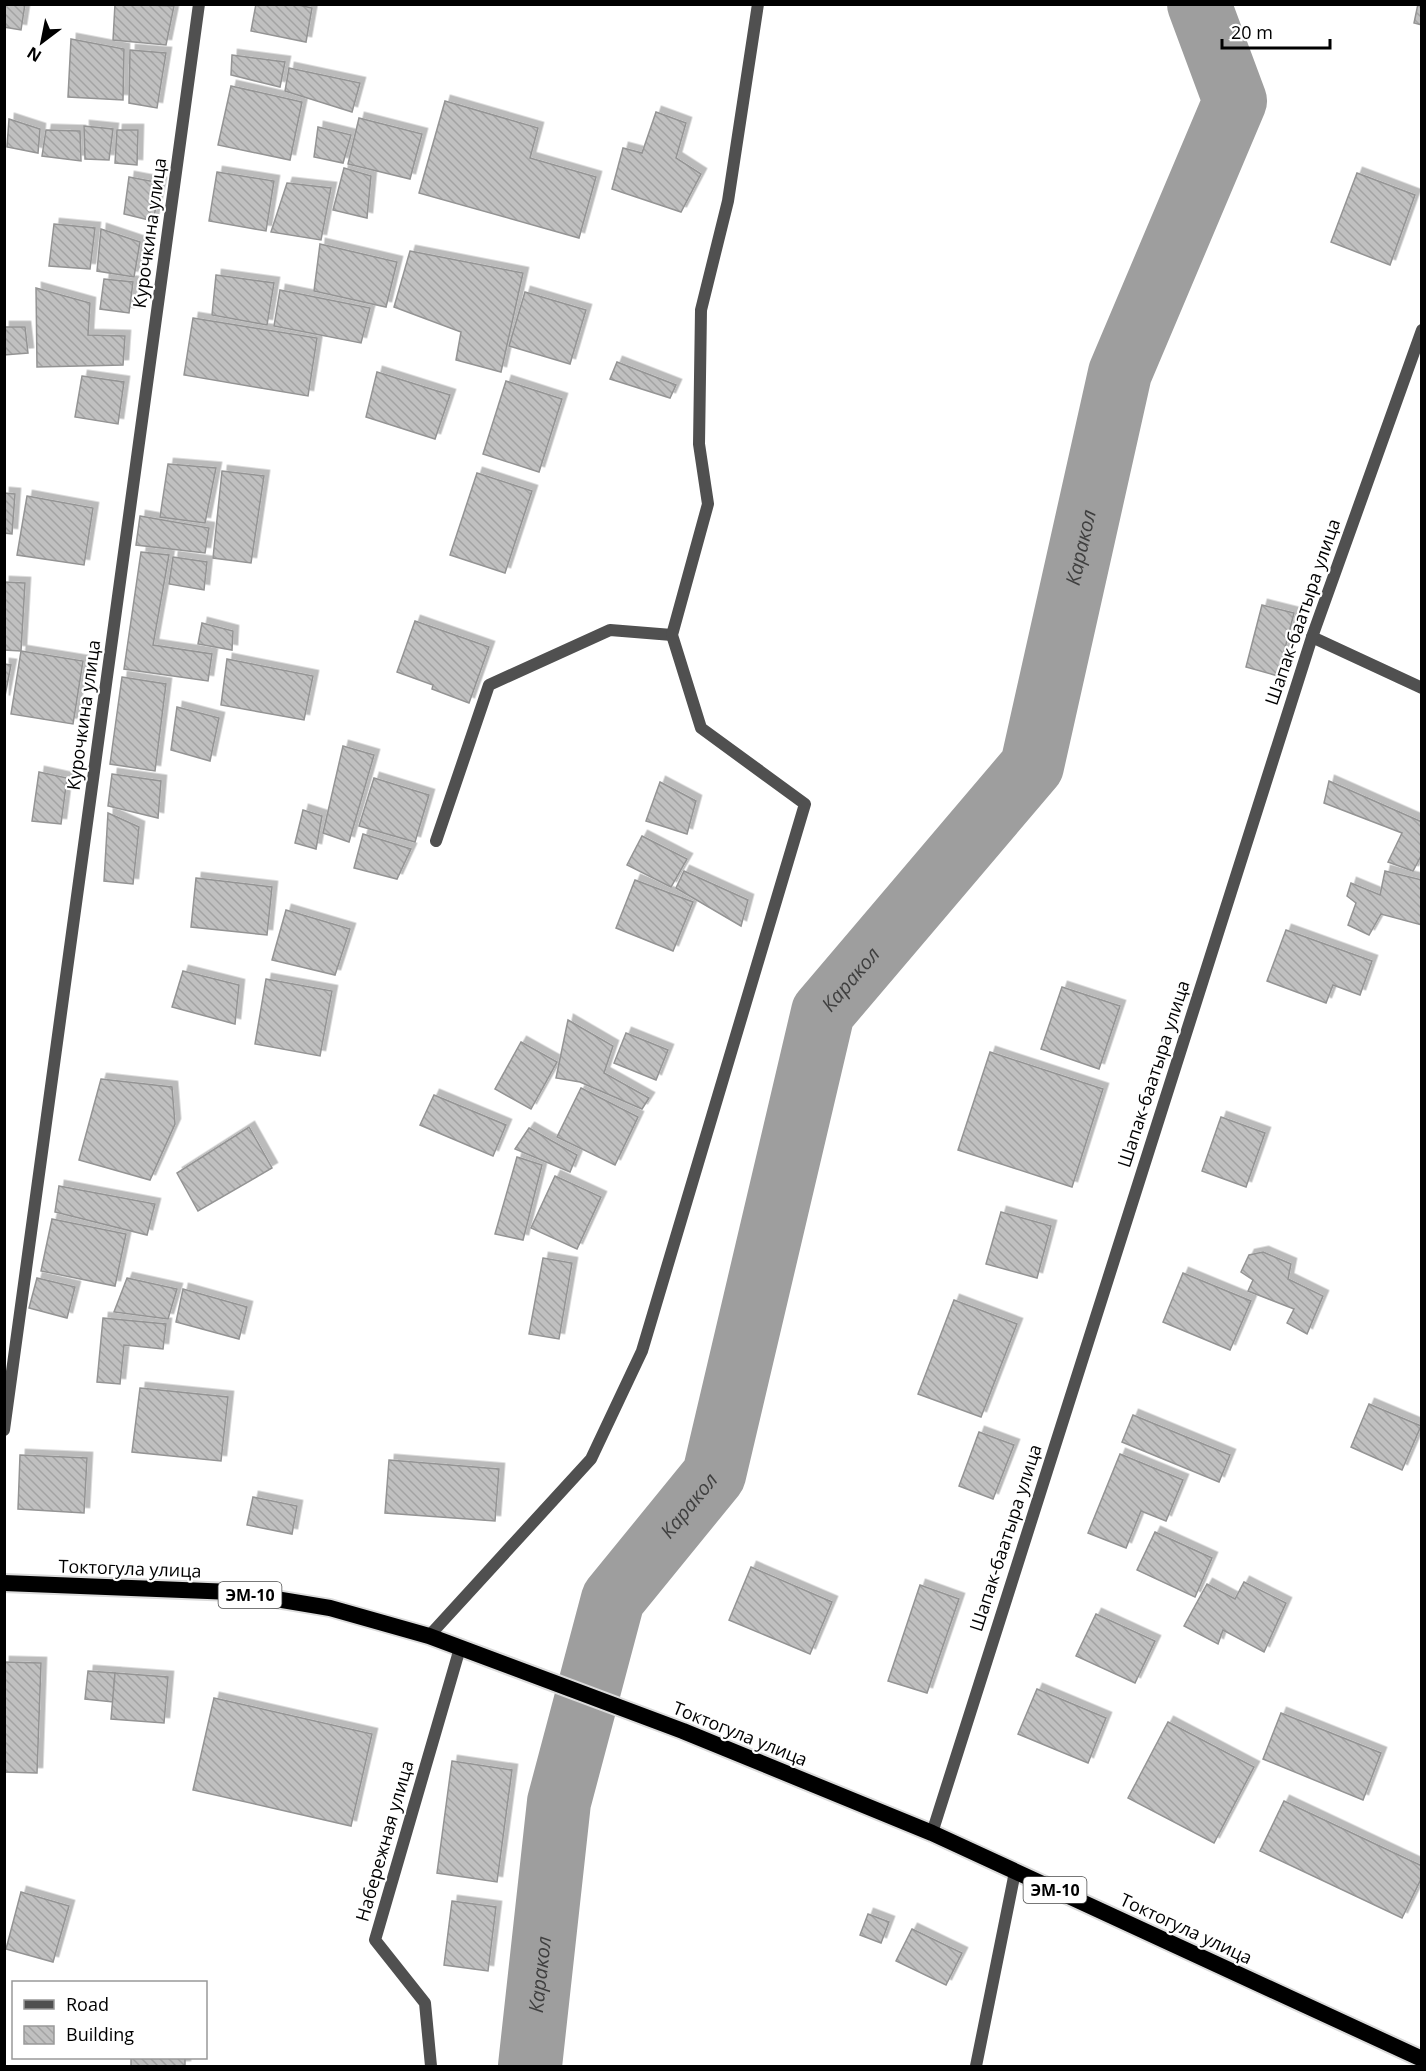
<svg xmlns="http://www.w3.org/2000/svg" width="1426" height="2071" font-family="'Open Sans',sans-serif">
	<defs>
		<pattern id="building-back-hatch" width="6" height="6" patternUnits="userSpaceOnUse" patternTransform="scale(1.5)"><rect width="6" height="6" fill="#c0c0c0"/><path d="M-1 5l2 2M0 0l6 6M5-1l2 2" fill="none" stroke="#a3a3a3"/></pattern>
		<filter id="shadow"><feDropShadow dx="5.5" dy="-5.5" stdDeviation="0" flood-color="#0004"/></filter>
	</defs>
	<rect width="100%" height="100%" fill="#fff"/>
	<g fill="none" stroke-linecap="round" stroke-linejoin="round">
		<!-- river -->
		<path stroke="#9e9e9e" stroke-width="64" id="s1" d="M530,2066L559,1802L613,1599L714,1475L823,1012L1032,766L1120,373L1235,101L1199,4"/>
	</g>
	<!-- building -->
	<g fill="url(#building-back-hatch)" stroke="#949494" stroke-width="1.5" filter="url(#shadow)">
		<path d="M4,4H25L21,30L4,27Z"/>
		<path d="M115,4L174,6L166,45L113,40Z"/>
		<path d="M256,4H294L312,8L306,42L251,31Z"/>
		<path d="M1418,4H1422V25L1414,23Z"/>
		<path d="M71,39L124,49L123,100L68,97Z"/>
		<path d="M130,50L166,53L157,108L129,103Z"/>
		<path d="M232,55L285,62L280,87L231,75Z"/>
		<path d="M289,68L360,83L352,112L285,91Z"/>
		<path d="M231,86L302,102L290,160L218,145Z"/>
		<path d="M445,101L538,128L530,158L596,177L579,238L419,193Z"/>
		<path d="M656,112L686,123L676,158L701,174L681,212L612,189L623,148L642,153Z"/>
		<path d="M359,118L422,134L410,179L348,164Z"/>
		<path d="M9,119L40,129L38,153L7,147Z"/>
		<path d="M84,126L113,129L109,160L85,159Z"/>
		<path d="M318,127L351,135L343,163L314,157Z"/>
		<path d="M46,130L80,131L81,161L42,156Z"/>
		<path d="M117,130H138L137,165L115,163Z"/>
		<path d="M344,168L371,176L367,218L333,210Z"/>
		<path d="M217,172L274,181L266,231L209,221Z"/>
		<path d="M1357,173L1415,195L1390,265L1331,242Z"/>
		<path d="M129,177L161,183L153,221L124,214Z"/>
		<path d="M287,183L331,188L321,240L271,232Z"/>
		<path d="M54,224L95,228L90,269L49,266Z"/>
		<path d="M101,229L140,242L134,277L97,271Z"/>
		<path d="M320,244L397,262L386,307L314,291Z"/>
		<path d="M410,251L523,273L501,372L456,360L461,332L394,307Z"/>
		<path d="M216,275L274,283L267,325L212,315Z"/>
		<path d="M104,279L133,282L129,313L100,309Z"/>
		<path d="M36,288L90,303L88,335L125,336L123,365L37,367Z"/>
		<path d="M280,290L370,308L361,343L274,326Z"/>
		<path d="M525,292L586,310L570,364L509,346Z"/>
		<path d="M193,318L317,338L308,396L184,375Z"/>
		<path d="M4,327H25L28,353L4,355Z"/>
		<path d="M617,362L676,385L670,398L610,379Z"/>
		<path d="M377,372L450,395L435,439L366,417Z"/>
		<path d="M82,376L124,382L118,424L75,417Z"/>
		<path d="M506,381L562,399L539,472L483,454Z"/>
		<path d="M168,464L216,468L205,523L160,517Z"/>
		<path d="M222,471L264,476L251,563L213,558Z"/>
		<path d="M477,473L532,491L505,573L450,555Z"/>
		<path d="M4,493L15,494L12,534L4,533Z"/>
		<path d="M27,496L93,508L84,565L17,555Z"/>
		<path d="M140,516L209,528L205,553L136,545Z"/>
		<path d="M141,552L169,555L153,645L212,654L208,681L124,669Z"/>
		<path d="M173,557L207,562L204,590L169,584Z"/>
		<path d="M4,582L25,583L21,651L4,650Z"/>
		<path d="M1262,605L1294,613L1278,676L1246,667Z"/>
		<path d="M415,621L489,647L469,703L432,689L433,685L397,672Z"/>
		<path d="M202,623L233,631L232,650L198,644Z"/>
		<path d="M21,651L83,661L73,724L11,714Z"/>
		<path d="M227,659L313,676L304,720L221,705Z"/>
		<path d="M4,664L11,665L4,701Z"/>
		<path d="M122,677L166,684L155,771L110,764Z"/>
		<path d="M177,707L219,718L210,761L171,750Z"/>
		<path d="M343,746L374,755L349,842L323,833Z"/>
		<path d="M39,772L67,778L61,824L32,821Z"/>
		<path d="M112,774L161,781L158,818L108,806Z"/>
		<path d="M374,778L429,795L415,842L359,826Z"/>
		<path d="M1329,781L1422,822V854L1413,871L1388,862L1402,833L1324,803Z"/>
		<path d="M660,782L696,801L687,834L646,821Z"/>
		<path d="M303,810L322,816L316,849L295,843Z"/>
		<path d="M108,813L139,827L133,884L104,881Z"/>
		<path d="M363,834L411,849L397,879L354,868Z"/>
		<path d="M642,836L687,859L671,887L627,865Z"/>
		<path d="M684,871L748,900L741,926L676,888Z"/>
		<path d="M1385,871L1422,880V925L1381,914L1369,935L1348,925L1356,903L1347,896L1351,883L1380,895Z"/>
		<path d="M196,878L272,887L267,935L191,927Z"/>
		<path d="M635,880L693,902L673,951L616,928Z"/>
		<path d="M286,910L350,929L335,975L272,960Z"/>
		<path d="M1286,930L1372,961L1360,995L1333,985L1326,1003L1267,981Z"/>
		<path d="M183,971L239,985L235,1024L172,1007Z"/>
		<path d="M266,979L332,991L320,1056L255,1044Z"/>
		<path d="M1062,987L1120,1006L1099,1069L1041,1049Z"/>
		<path d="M568,1020L613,1046L604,1073L649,1098L642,1109L580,1082L556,1078Z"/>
		<path d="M626,1033L668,1050L656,1080L614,1063Z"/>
		<path d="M521,1042L557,1062L531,1109L495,1089Z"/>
		<path d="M990,1052L1103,1089L1072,1187L958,1150Z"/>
		<path d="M101,1079L172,1087L175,1124L150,1180L79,1160Z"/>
		<path d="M581,1088L638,1117L615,1165L557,1137Z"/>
		<path d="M434,1095L506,1125L493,1156L420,1125Z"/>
		<path d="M1221,1117L1265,1133L1246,1187L1202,1171Z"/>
		<path d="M249,1127L272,1168L198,1211L177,1173Z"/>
		<path d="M529,1128L577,1155L570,1172L515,1149Z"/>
		<path d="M517,1157L542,1165L523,1240L495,1234Z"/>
		<path d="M555,1176L601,1197L577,1249L531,1228Z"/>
		<path d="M59,1186L155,1204L147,1235L55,1212Z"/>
		<path d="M1001,1212L1051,1226L1037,1278L986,1264Z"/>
		<path d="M52,1219L126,1234L115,1286L41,1271Z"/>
		<path d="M1263,1252L1291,1264L1288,1279L1323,1296L1307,1334L1287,1323L1294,1309L1248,1291L1253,1280L1241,1272L1249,1255Z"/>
		<path d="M543,1258L572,1263L559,1339L529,1334Z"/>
		<path d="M1183,1273L1251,1301L1230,1350L1163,1322Z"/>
		<path d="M37,1278L75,1287L67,1318L29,1308Z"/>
		<path d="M127,1278L177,1289L168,1319L114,1312Z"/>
		<path d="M183,1289L247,1307L239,1339L176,1322Z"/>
		<path d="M954,1300L1017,1324L981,1417L918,1394Z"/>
		<path d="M103,1318L166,1324L163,1349L124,1345L120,1384L97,1382Z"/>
		<path d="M140,1388L228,1397L221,1461L132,1452Z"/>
		<path d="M1369,1404L1421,1426L1402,1470L1351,1447Z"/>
		<path d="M1133,1415L1230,1455L1219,1482L1122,1442Z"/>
		<path d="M979,1432L1014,1445L993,1499L959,1486Z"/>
		<path d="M1120,1454L1183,1480L1166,1521L1141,1511L1126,1548L1088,1533Z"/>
		<path d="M20,1455L87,1458L84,1513L18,1509Z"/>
		<path d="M389,1460L499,1469L495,1521L385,1513Z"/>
		<path d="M253,1497L297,1506L292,1534L247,1525Z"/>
		<path d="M1155,1532L1212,1558L1195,1597L1137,1570Z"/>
		<path d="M751,1567L832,1602L810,1654L729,1620Z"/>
		<path d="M1244,1582L1286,1603L1264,1652L1223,1630L1218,1644L1184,1626L1207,1584L1235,1599Z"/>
		<path d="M920,1585L959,1599L927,1693L888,1681Z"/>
		<path d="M1096,1614L1155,1641L1135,1683L1076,1656Z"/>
		<path d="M4,1662L41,1663L37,1773L4,1772Z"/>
		<path d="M88,1671L115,1673L113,1702L85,1699Z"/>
		<path d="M115,1673L168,1677L164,1723L111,1719Z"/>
		<path d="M1037,1689L1106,1718L1088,1763L1018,1734Z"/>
		<path d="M214,1698L372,1734L351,1826L193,1790Z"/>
		<path d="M1281,1713L1381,1753L1363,1800L1263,1759Z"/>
		<path d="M1168,1722L1254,1767L1214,1843L1128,1798Z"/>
		<path d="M452,1761L512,1770L497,1882L437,1873Z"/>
		<path d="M1284,1801L1422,1866V1877L1402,1918L1260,1851Z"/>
		<path d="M21,1892L69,1906L53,1962L6,1949Z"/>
		<path d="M452,1901L496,1907L488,1971L444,1965Z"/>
		<path d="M868,1914L889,1922L881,1943L860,1935Z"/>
		<path d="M912,1929L962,1953L946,1985L896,1961Z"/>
		<rect x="131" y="2058" width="54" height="8"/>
	</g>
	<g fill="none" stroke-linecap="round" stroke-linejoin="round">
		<defs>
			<path id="trunk" d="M4,1583L233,1592L330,1608L429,1636L683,1731L932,1833L1422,2059"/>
		</defs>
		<!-- trunk casing -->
		<use href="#trunk" stroke="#dbdbdb" stroke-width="20"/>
		<!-- service -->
		<g stroke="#505050" stroke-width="12">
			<path d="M436,841L489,685L610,630L672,635"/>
			<path d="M429,1636L591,1459L642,1351L805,804L701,728L672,635L708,504L699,444L701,310L728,201L758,4"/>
		</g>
		<!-- minor -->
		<g stroke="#505050" stroke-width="12">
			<path d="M1312,637L1422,688"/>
			<path d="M4,1430L199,4"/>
			<path d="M932,1833L1312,637L1422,330"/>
			<path d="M431,2066L425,2003L375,1940L460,1648"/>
			<path d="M976,2066L1015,1872"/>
		</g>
		<!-- trunk -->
		<use href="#trunk" stroke="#000" stroke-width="16"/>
	</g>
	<g text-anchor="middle" stroke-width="4.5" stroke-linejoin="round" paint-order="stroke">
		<!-- shield labels -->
		<g fill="#fff" stroke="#4c4c4c" stroke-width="1.5">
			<rect x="218.5" y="1582" width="63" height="26" rx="4.5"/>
			<rect x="1023.5" y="1877" width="63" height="26" rx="4.5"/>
		</g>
		<g font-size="16" font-weight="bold" fill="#000">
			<text x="250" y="1601">ЭМ-10</text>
			<text x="1055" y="1896">ЭМ-10</text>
		</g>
		<!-- street labels -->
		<g font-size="18" fill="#000" stroke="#fff">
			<text transform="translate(150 233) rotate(-82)" y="6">Курочкина улица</text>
			<text transform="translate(1303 612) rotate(-71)" y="6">Шапак-баатыра улица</text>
			<text transform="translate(84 715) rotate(-82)" y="6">Курочкина улица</text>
			<text transform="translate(1154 1074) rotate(-72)" y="6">Шапак-баатыра улица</text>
			<text transform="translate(1006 1538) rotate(-72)" y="6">Шапак-баатыра улица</text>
			<text transform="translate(130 1569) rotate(2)" y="6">Токтогула улица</text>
			<text transform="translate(740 1734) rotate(22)" y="6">Токтогула улица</text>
			<text transform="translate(385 1841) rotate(-74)" y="6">Набережная улица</text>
			<text transform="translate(1186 1929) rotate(25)" y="6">Токтогула улица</text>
		</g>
		<!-- water labels -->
		<g font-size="20" font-style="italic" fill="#3f3f3f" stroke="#fff">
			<text dy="7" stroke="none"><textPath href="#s1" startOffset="1658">Каракол</textPath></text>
			<text dy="7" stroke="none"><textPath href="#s1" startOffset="1154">Каракол</textPath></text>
			<text dy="7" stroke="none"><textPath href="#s1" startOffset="596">Каракол</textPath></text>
			<text dy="7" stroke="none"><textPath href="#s1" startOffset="92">Каракол</textPath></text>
		</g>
	</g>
	<!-- border -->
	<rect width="1426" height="2071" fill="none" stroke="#000000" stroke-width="12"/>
	<!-- legend -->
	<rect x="12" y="1981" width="195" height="78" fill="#ffffff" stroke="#999999" stroke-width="1.5"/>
	<rect x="24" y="2000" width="30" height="9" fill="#505050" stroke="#999999" stroke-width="1.5"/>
	<text x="66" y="2011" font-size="18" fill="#000000">Road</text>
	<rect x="24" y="2026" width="30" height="18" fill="url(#building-back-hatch)" stroke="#999999" stroke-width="1.5"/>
	<text x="66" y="2041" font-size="18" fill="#000000">Building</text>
	<!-- north arrow -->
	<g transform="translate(42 42) rotate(212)" stroke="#ffffff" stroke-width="4.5" paint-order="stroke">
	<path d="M0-4.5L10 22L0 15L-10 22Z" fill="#000000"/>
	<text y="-9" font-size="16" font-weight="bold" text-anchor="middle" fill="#000000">N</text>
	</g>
	<!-- scale -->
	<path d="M1222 39v9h108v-9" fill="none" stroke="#000000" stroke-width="3"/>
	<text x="1231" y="39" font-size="18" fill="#000000" stroke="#ffffff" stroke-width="4.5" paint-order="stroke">20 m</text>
</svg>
